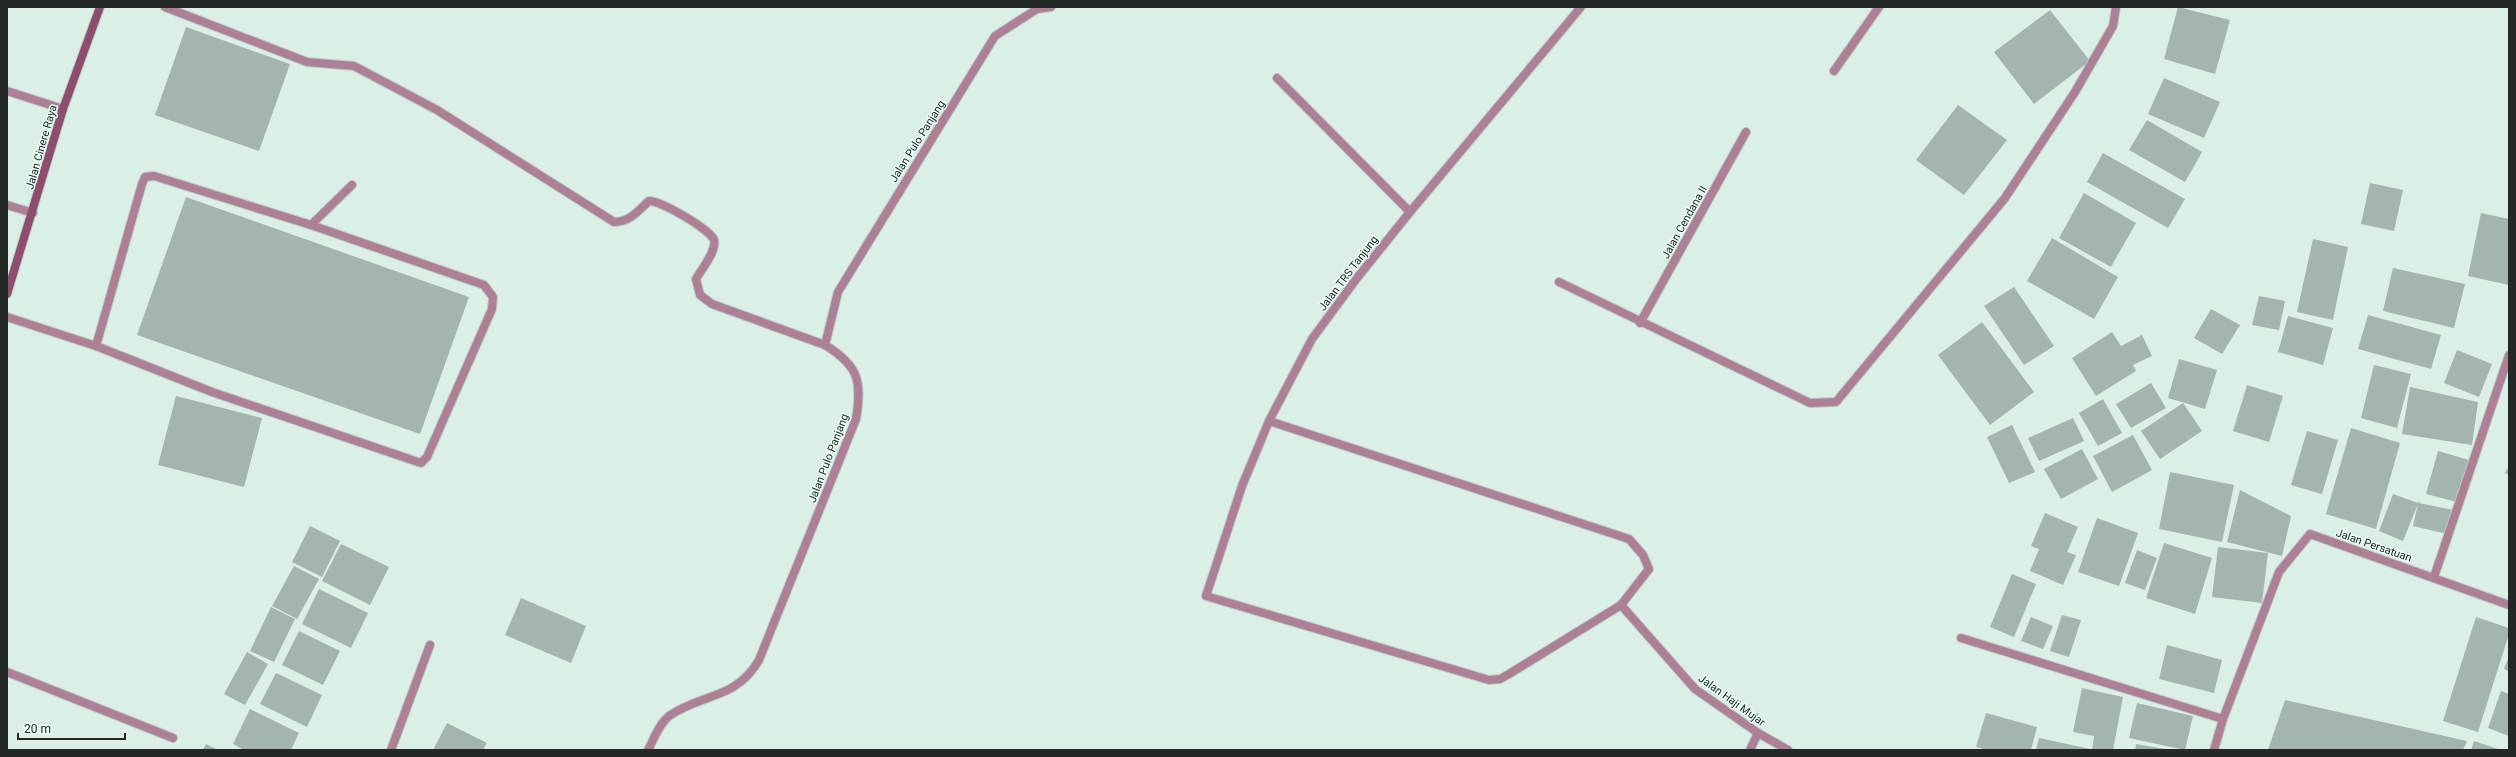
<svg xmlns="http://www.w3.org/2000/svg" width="2516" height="757" font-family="Roboto,sans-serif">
	<rect width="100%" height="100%" fill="#dbefe7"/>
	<!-- building -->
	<g fill="#a3b5ae">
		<path d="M2178,7L2230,20L2215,74L2164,59Z"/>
		<path d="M2050,10L2090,61L2034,104L1994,52Z"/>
		<path d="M186,27L290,64L259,151L155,115Z"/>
		<path d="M2164,78L2220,102L2204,138L2148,114Z"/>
		<path d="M1958,105L2007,140L1964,195L1916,160Z"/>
		<path d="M2147,120L2202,152L2185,182L2129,150Z"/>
		<path d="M2103,153L2185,199L2168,228L2087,182Z"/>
		<path d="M2370,183L2403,190L2394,231L2361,224Z"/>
		<path d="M2084,193L2136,223L2111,267L2059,238Z"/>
		<path d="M186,197L469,297L420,434L137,335Z"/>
		<path d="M2481,213L2509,219V285L2468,276Z"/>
		<path d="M2052,238L2118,277L2094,319L2027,281Z"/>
		<path d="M2313,239L2348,247L2333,320L2297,312Z"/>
		<path d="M2393,268L2465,284L2454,328L2383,311Z"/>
		<path d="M2014,287L2054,346L2024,365L1984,306Z"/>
		<path d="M2259,296L2285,301L2279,330L2252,325Z"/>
		<path d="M2211,309L2240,325L2222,354L2194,338Z"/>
		<path d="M2368,315L2441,335L2431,369L2358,349Z"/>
		<path d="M2288,316L2333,328L2323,365L2278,352Z"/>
		<path d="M1982,322L2034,392L1990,425L1938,355Z"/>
		<path d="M2112,332L2121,346L2142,335L2152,356L2133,365L2136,371L2096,396L2072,358Z"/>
		<path d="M2457,350L2492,364L2479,397L2444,383Z"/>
		<path d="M2179,359L2217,370L2205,409L2168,398Z"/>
		<path d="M2374,365L2411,374L2397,428L2361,418Z"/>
		<path d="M2151,383L2166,408L2131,428L2116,404Z"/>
		<path d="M2247,385L2283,396L2269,442L2233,431Z"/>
		<path d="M2410,387L2478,402L2472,445L2402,434Z"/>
		<path d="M176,396L262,418L244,487L158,465Z"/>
		<path d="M2103,399L2122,433L2098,446L2079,413Z"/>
		<path d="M2183,403L2202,431L2160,459L2141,431Z"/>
		<path d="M2073,418L2084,441L2039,461L2028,438Z"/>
		<path d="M2012,425L2035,472L2009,483L1987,437Z"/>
		<path d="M2351,428L2400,443L2376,529L2326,514Z"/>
		<path d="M2307,431L2338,440L2322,494L2291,485Z"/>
		<path d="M2133,435L2152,470L2112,492L2093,456Z"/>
		<path d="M2082,449L2098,479L2061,499L2044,469Z"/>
		<path d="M2438,451L2469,460L2457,502L2426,494Z"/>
		<path d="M2509,466V475L2505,473Z"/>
		<path d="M2170,472L2234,485L2222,542L2159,529Z"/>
		<path d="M2240,490L2291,516L2282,556L2227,542Z"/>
		<path d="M2393,494L2418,503L2419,500V503L2453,510L2447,534L2413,526L2418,504L2403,541L2379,531Z"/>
		<path d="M2045,513L2078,527L2067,552L2076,555L2063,585L2030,571L2039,549L2031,546Z"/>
		<path d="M2097,518L2138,533L2119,586L2078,572Z"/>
		<path d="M310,526L340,541L322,577L292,562Z"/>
		<path d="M2164,543L2212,558L2195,614L2146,598Z"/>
		<path d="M341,544L389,567L370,605L322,581Z"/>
		<path d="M2218,547L2268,553L2262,603L2212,597Z"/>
		<path d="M2137,550L2157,558L2145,590L2125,583Z"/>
		<path d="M294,566L319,579L297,619L272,606Z"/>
		<path d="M2012,574L2036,584L2014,637L1990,627Z"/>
		<path d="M319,589L368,613L351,648L302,624Z"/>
		<path d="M521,598L586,626L571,663L505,635Z"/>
		<path d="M271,607L295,619L274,662L250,651Z"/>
		<path d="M2062,615L2081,620L2069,657L2050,651Z"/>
		<path d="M2031,617L2053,626L2043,649L2021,641Z"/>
		<path d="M2476,617L2509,628V634L2478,732L2443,721Z"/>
		<path d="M299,631L340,651L323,685L282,665Z"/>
		<path d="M2167,645L2222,660L2214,693L2159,679Z"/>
		<path d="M247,652L268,664L245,705L224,694Z"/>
		<path d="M2509,656V671L2504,669Z"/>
		<path d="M276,673L322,695L307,727L260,704Z"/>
		<path d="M2082,688L2123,697L2113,750H2092L2094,736L2073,732Z"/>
		<path d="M2501,691L2509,694V736L2488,728Z"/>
		<path d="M2285,700L2467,741L2463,750H2268Z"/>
		<path d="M2137,703L2193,716L2185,750L2129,738Z"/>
		<path d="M250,709L299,733L291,750H244L233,744Z"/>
		<path d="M1986,713L2037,727L2031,750H1987L1976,747Z"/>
		<path d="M447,723L487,743L483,750H433Z"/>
		<path d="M2039,738L2090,749V750H2036Z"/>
		<path d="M2474,741L2498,749L2497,750H2471Z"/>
		<path d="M206,744L218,750H203Z"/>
		<path d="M2136,744L2165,749V750H2135Z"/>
	</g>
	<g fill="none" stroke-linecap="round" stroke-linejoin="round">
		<defs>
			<g id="lane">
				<path d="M7,91L63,109"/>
				<path d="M7,205L33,213"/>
				<path d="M311,225L352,185"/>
				<path d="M7,317L96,346L142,184L145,177L154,176L311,225L484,285L493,297L492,309L427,457L421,463L212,392L96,346"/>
				<path d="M7,672L173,738"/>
			</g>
			<g id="street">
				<path d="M165,7L307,62L354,66L437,110L614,222C630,222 638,211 649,201C661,201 710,229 714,240C717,251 701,270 696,279L700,295L712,304L825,345"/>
				<path d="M1834,71L1879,7"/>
				<path d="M1277,78L1410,212"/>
				<path d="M1559,282L1810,403L1836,402L2005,198L2075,92L2113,26L2116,7"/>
				<path d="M1640,323L1746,132"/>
				<path d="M1269,421L1629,539L1643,555L1649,569L1621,605L1509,674L1500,679L1489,680L1206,596L1242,486L1269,421L1312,339L1357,278L1410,212L1581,7"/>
				<path d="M2434,577L2509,355"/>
				<path d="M1621,605L1695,689L1758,733L1788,750"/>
				<path d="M1961,638L2223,719"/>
				<path d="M391,750L430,645"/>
				<path d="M648,750C654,739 659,724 669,716C702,693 736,700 759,660L856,419C862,381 859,366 825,345L838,292L995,36L1037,9L1051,7"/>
				<path d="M1750,750L1758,733"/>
				<path d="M2214,750L2223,719L2279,572L2310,534L2509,605"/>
			</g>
			<path id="secondary" d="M7,294L63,109L100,7"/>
		</defs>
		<!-- lane casing -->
		<use href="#lane" stroke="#bacbc4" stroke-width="10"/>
		<!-- street casing -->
		<use href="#street" stroke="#bacbc4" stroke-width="10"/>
		<!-- secondary casing -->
		<use href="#secondary" stroke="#bacbc4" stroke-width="10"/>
		<!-- lane -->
		<use href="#lane" stroke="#ae8095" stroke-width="8"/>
		<!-- street -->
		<use href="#street" stroke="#ae8095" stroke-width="8"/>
		<!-- secondary -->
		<use href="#secondary" stroke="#8d4d6d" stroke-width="8"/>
	</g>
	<g text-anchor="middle" stroke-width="3" stroke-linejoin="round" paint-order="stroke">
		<!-- street labels -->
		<g font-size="11" fill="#222926" stroke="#e9fcf4">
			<text transform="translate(917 141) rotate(-58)" y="4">Jalan Pulo Panjang</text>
			<text transform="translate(41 147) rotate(-74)" y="4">Jalan Cinere Raya</text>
			<text transform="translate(1684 222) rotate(-61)" y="4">Jalan Cendana II</text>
			<text transform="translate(1348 273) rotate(-53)" y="4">Jalan TRS Tanjung</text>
			<text transform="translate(828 458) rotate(-69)" y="4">Jalan Pulo Panjang</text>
			<text transform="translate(2374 545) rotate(19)" y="4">Jalan Persatuan</text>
			<text transform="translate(1732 700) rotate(36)" y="4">Jalan Haji Mujar</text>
		</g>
	</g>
	<!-- border -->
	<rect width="2516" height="757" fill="none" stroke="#222926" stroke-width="16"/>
	<!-- scale -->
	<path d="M18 733v6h107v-6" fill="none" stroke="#222926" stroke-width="2"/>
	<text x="24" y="733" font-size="12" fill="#222926" stroke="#e9fcf4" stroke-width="3" paint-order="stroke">20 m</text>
</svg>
